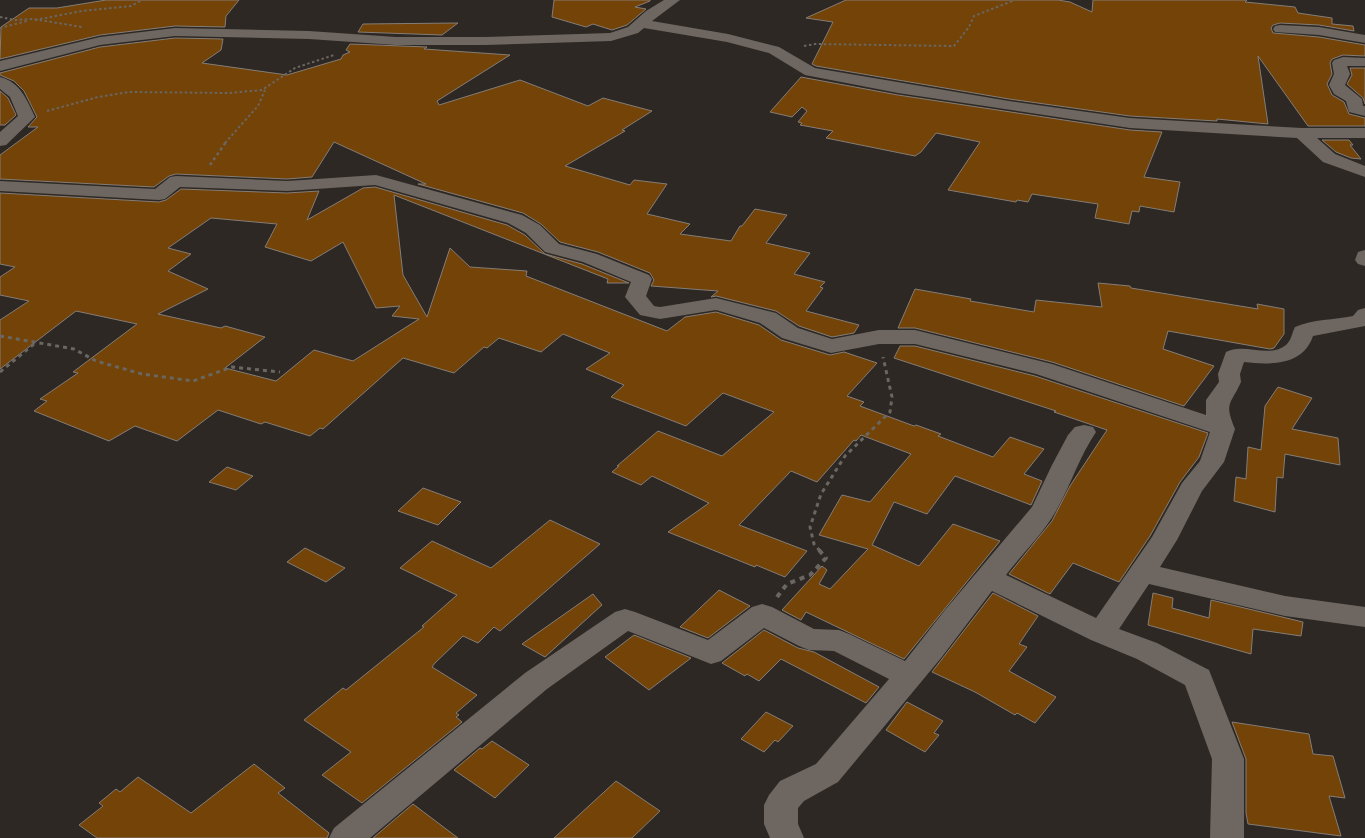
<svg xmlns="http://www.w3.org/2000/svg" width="1365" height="838" font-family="Raleway,sans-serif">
	<rect width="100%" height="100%" fill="#2d2823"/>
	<!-- building -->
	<g fill="#734307" stroke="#847d77" fill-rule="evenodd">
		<path d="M106,0H239L226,16L225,27L175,26L100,35L0,59L1,27L29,8H57Z"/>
		<path d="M554,0H650V1L635,7L646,9L627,25L612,30L593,24L586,27L552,17Z"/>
		<path d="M846,0H1058L1070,2L1092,12L1093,0H1247L1245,2L1295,7L1298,13L1332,18V24L1353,26L1354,31L1319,25L1280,23L1273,25L1271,28L1273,33L1319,37L1365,45V56L1343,55L1332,59L1330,63L1332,74L1327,84L1332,95L1344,102L1349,114L1365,118V126H1308L1258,56L1268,124L1217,119V121L1130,116L1009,99L816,66L812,64L833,22L806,18Z"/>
		<path d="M458,23L442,35L358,32L363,24Z"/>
		<path d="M175,38L223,39L221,50L202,63L287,75L341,59L343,55L350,52L346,50L350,44L427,47L424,49L510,55L437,101L439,105L520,80L588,106L603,98L652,111L622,130L625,131L565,166L630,185L634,180L667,184L647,214L690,224L680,234L731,241L740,226H742L755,209L787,215L766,243L810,253L794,274L825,282L820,287L823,288L806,311L859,325L854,333L832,337L799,326L776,311L716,296L711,297L718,291L651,286L654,280L650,273L598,252L560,242L541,224L523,213L418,184H426L334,142L312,177L287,179L176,174L169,176L154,187L0,179V155L38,127H28L37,117L24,91L14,81L0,75V73L100,47Z"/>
		<path d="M1350,68H1365V104L1363,98L1347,84L1352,75Z"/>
		<path d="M801,77L898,95L1130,130L1162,132L1144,177L1180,182L1174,212L1140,206L1139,212L1132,211L1129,224L1095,218L1098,204L1032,194L1028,202L1017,200L1016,202L948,190L980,142L936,133L921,152L915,156L826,138L833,131L800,125L802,123L798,122L807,111L802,107L792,117L770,112Z"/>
		<path d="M0,91L8,98L16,115L5,125H0Z"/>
		<path d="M1322,140H1349L1353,145H1350L1361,159L1351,158L1336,152Z"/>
		<path d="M375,187L507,225L525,235L545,254L582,264L629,283H607L608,279L394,195L403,275L427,317L450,248L470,267L527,271L526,276L667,331L685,317L716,312L759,325L781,340L830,355L844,352L877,363L847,396L864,402L860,406L914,426L916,425L941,434L938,436L993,457L1010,437L1044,449L1024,474L1042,481L1031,505L955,476L927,514L894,502L872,545L919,566L953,524L1000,541L904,659L806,612L801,620L782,610L822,566L827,570L819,584L830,589L868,549L819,535L842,495L870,502L911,454L861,435L856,441L854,440L817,482L791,471L739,525L807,551L785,577L756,565L755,567L668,532L709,503L652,476L641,485L612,472L619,466H617L658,431L722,456L774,412L723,393L686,426L611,397L624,385L586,369L610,353L563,334L541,352L499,338L487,348L484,347L454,373L403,358L323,429L320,428L310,436L265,422L261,424L218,410L177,441L135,426L109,441L34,411L47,401L40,399L78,373L73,372L137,324L76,311L0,369V320L29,301L0,295V277L15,267L0,264V193L159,202L166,200L181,189L287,193L319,191L307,220L363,188ZM211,218L277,224L265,247L311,261L343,242L376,308L400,306L392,316L419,319L353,361L314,350L276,381L225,368L265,337L225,326L221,328L158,314L208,289L168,271L191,254L168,248Z"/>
		<path d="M1098,283L1130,286L1131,288L1258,309L1257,304L1284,309V334L1274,348L1270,349L1168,331L1163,349L1214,366L1184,406L1052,362L915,328H898L915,289L971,299L970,301L1034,312L1036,300L1102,307Z"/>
		<path d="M900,346H915L1035,376L1208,433L1199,457L1180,482L1150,536L1119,582L1073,563L1050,594L1009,574L1052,521L1070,486L1107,430L1054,412L1056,411L894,358Z"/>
		<path d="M1278,387L1312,398L1292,429L1338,438L1340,465L1285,454L1283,478L1277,477L1275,512L1234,501L1236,477L1246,479L1248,447L1261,450L1265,406Z"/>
		<path d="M227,467L253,476L236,490L209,482Z"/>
		<path d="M423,488L461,502L438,525L398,511Z"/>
		<path d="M550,520L600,544L500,631L494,627L478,643L463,636L435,663L432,667L477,695L456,713L459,715L456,717L462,722L362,803L322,775L351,752L304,720L343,688L346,690L424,627L422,626L457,595L400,568L432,541L491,568Z"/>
		<path d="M305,548L345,568L326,582L287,562Z"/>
		<path d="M719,590L750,606L708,638L680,627Z"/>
		<path d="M993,593L1038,616L1019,644L1027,647L1009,671L1056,697L1035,723L1017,713L1015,715L975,692L932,672Z"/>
		<path d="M1153,593L1173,598L1172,608L1209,618L1211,600L1303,622L1301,636L1253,629L1251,654L1148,625Z"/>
		<path d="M593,594L602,605L545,657L522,644Z"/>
		<path d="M764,630L798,648L814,652L879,687L866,703L781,659L759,681L747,674L745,676L722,663Z"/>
		<path d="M634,635L691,658L649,690L605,657Z"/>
		<path d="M907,702L943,721L934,733L939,735L925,752L886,730Z"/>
		<path d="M766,712L793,726L778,742L775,740L764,752L741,739Z"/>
		<path d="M1232,722L1309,734L1313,754L1333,756L1345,798L1329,796L1341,836L1248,824L1246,813V759Z"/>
		<path d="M492,741L529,765L495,798L454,770L480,748L482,749Z"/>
		<path d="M254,764L285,788L278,793L329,833L327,838H97L79,825L103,806L99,803L116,789L120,792L138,777L191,813Z"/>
		<path d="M616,781L660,811L632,838H554Z"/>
		<path d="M413,804L458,838H373Z"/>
	</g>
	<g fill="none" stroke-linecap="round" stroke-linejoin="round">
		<!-- path-far3 -->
		<g stroke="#6a6661" stroke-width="2" stroke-dasharray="2.5 2.5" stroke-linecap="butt">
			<path d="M0,17L15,20L33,19L82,27"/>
			<path d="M35,20L82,11L131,6L142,0"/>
			<path d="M0,28L27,21"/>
			<path d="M804,46L815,44L954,46L969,27L974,16L1015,0"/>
			<path d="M47,111L98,97L129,92L229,93L262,90L295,68L334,55"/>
			<path d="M225,143L258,106L265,90"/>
		</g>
		<!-- path-far2 -->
		<path stroke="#6a6661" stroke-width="2.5" stroke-dasharray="3 3" stroke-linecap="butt" d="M210,165L226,142"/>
		<!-- path-far1 -->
		<g stroke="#6a6661" stroke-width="3" stroke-dasharray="4 4" stroke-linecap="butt">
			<path d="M0,336L74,349L96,361L142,374L193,381L232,367L280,372"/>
			<path d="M0,372L34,344"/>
			<path d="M820,551L814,544L810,527L821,494L845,456L890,412L892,397L883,357"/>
		</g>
		<!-- path -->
		<path stroke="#6a6661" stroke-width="4" stroke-dasharray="5 5" stroke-linecap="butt" d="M777,597L787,584L810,575L826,558L819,550"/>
		<!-- street -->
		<g fill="#6e6761" fill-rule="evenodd">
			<path d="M664,0H680L652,21L728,34L779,47L815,68L1009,101L1130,118L1302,128H1365V138H1317L1335,154L1365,166V177L1323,162L1297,138L1130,128L898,93L805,75L769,53L727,42L644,28L638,33L611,41L485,45H396L309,39L175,36L100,45L0,71V61L100,37L175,28L309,31L396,37H485L610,33L628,27L646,11Z"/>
			<path d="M1280,25L1319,27L1365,35V43L1319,35L1275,32L1273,29L1275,26Z"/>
			<path d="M1343,57L1365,58V66H1347L1350,74L1345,85L1362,99L1363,106H1365V116L1349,112L1346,101L1334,94L1329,85L1334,74L1332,63L1334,60Z"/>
			<path d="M0,77C20,82 27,100 35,117L6,145L0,146V132L18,116L10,97L0,89Z"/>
			<path d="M376,175L522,215L540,225L559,244L597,254L649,275L652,279L646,296L654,306L660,307L716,298L776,313L798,328L832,339L879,330H915L1052,364L1206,415V400L1219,382L1218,374L1226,352C1244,342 1268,359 1286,345C1291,341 1292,333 1295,327C1313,319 1334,320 1353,316L1358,310L1365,308V326L1313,336C1303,366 1270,365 1244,362L1240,374L1241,382C1230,406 1224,402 1235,429L1224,462L1202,491L1177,540L1160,567L1285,596L1365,607V627L1285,616L1149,584L1119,629L1157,643L1209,670L1244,759V838H1210L1212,759L1185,685L1137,659L1091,640L992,591L941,658L838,782L804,801L798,808V824L804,838H770L764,824V805L769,795L780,781L816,764L889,679L834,651L809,650L799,646L764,628L721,661L711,664L628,631L547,689L370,838H329L334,828L525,673L615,612L625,609L635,612L708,640L752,607L762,604L772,607L814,629L839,630L849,634L905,661L945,610L1032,507L1052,465L1068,435L1075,427L1084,425L1093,427L1096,432C1079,457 1071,485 1056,511C1043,534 1022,554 1006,575L1096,618L1152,537L1182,483L1200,461L1210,432L1036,374L915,344H879L831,353L782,338L760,323L716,310L660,319L640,315L625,297L631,282L583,262L545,252L526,233L508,223L375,185L287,191L180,187L165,199L159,200L0,191V181L155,189L170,177L176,176L287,181Z"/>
			<path d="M1365,250V266L1358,264L1355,260L1358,252Z"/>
		</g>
	</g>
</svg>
